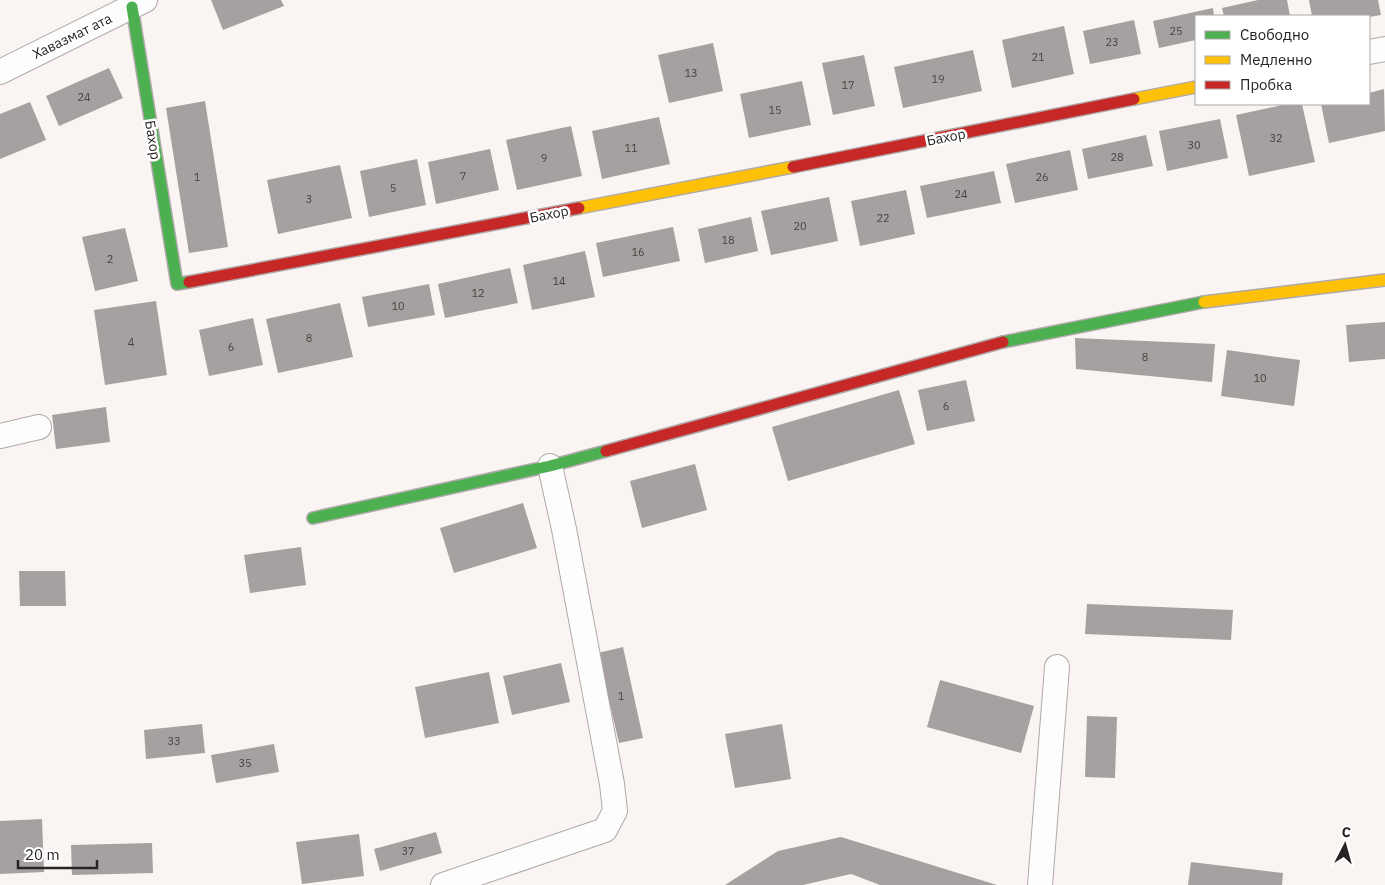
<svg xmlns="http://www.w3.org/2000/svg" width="1385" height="885" font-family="'IBM Plex Sans',sans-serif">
	<rect width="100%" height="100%" fill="#faf4f2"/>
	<!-- building -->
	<g fill="#a6a1a0">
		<path d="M211,0H281L284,6L223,30Z"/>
		<path d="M1258,0H1287L1290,16H1224L1222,8Z"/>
		<path d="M1309,0H1378L1381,15L1369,17L1312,16Z"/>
		<path d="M1213,8L1214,16H1196V40L1159,48L1153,21Z"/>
		<path d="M1134,20L1141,54L1090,64L1083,31Z"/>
		<path d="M1064,26L1074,74L1012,88L1002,40Z"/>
		<path d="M713,43L723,91L669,103L658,55Z"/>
		<path d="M973,50L982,91L903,108L894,67Z"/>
		<path d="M864,55L875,106L833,115L822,63Z"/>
		<path d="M109,68L123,98L59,126L46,96Z"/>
		<path d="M802,81L811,125L749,138L740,94Z"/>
		<path d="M1384,89L1385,131L1329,143L1321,104H1369V93Z"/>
		<path d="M205,101L228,247L189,253L166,108Z"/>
		<path d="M30,102L46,140L0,159V114Z"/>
		<path d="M1287,104H1302L1315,162L1249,176L1236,115Z"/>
		<path d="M659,117L670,164L602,179L592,131Z"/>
		<path d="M1220,119L1228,158L1167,171L1159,131Z"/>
		<path d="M571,126L582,176L517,190L506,140Z"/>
		<path d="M1146,135L1153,166L1088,179L1082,149Z"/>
		<path d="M490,149L499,190L436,204L428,162Z"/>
		<path d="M1070,150L1078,190L1015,203L1006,164Z"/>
		<path d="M417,159L426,205L369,217L360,171Z"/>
		<path d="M340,165L352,218L278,234L267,180Z"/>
		<path d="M994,171L1001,203L927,218L920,186Z"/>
		<path d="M906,190L915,234L860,246L851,201Z"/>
		<path d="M829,197L838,241L771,255L761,211Z"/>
		<path d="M751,217L758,251L705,263L698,229Z"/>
		<path d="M673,227L680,261L603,277L596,243Z"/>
		<path d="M125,228L138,281L95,291L82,237Z"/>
		<path d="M585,251L595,297L532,310L523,265Z"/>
		<path d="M510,268L518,303L445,318L438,284Z"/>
		<path d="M429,284L435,315L368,327L362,297Z"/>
		<path d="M156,301L167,375L105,385L94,310Z"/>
		<path d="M340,303L353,357L278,373L266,319Z"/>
		<path d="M253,318L263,365L209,376L199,330Z"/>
		<path d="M1385,322V359L1349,362L1346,325Z"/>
		<path d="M1075,338L1215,344L1212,382L1076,369Z"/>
		<path d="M1227,350L1300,360L1294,406L1221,396Z"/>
		<path d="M966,380L975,421L927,431L918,390Z"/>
		<path d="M899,390L915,444L788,481L772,427Z"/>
		<path d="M106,407L110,442L56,449L52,415Z"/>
		<path d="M695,464L707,510L642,528L630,481Z"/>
		<path d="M523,503L537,548L454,573L440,528Z"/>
		<path d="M301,547L306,585L250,593L244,555Z"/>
		<path d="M19,571H65L66,606H20Z"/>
		<path d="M1087,604L1233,610L1231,640L1085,634Z"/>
		<path d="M623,647L643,738L619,743L598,653Z"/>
		<path d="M561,663L570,702L512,715L503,676Z"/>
		<path d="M489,672L499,723L425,738L415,687Z"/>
		<path d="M940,680L1034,706L1021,753L927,727Z"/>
		<path d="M1087,716L1117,717L1115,778L1085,777Z"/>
		<path d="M202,724L205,753L146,759L144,730Z"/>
		<path d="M782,724L791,779L735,788L725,734Z"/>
		<path d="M274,744L279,772L216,783L211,755Z"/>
		<path d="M42,819L44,872L0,874V821Z"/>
		<path d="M436,832L442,853L380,871L374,849Z"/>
		<path d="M359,834L364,876L302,884L296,842Z"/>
		<path d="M841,837L997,885H880L851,874L803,885H725L778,851Z"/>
		<path d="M152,843L153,873L72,875L71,845Z"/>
		<path d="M1191,862L1283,873L1282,885H1188Z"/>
	</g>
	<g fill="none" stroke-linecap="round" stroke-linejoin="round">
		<defs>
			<g id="street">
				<path d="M1369,52L1385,49"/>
				<path d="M0,72L145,0"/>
				<path d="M0,436L39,427"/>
				<path d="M443,885L605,830L615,811L612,784L564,529L550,466"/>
				<path d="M1040,885L1057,667"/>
			</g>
			<g id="fast">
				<path d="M132,7L177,284L189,282"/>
				<path d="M1003,342L1204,302"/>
				<path d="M313,518L550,466L606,451"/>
			</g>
			<g id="slow">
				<path d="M1134,99L1196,87"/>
				<path d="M579,208L793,167"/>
				<path d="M1204,302L1385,280"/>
			</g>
			<g id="jam">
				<path d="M793,167L1134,99"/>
				<path d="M189,282L579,208"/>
				<path d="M606,451L1003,342"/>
			</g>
		</defs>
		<!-- street casing -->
		<use href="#street" stroke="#afaaa9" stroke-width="26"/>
		<!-- fast casing -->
		<use href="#fast" stroke="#afaaa9" stroke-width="14"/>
		<!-- slow casing -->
		<use href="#slow" stroke="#afaaa9" stroke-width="14"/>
		<!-- jam casing -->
		<use href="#jam" stroke="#afaaa9" stroke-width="14"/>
		<!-- street -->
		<use href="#street" stroke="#fefdfd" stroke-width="24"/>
		<!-- fast -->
		<use href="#fast" stroke="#4caf50" stroke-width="11"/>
		<!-- slow -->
		<use href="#slow" stroke="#ffc107" stroke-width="11"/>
		<!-- jam -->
		<use href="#jam" stroke="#c62828" stroke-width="11"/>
	</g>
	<g text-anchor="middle" stroke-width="5" stroke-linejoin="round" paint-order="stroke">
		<!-- number labels -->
		<g font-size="11" fill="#484342">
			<text x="1176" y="35">25</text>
			<text x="1112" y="46">23</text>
			<text x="1038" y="61">21</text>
			<text x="691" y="77">13</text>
			<text x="938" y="83">19</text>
			<text x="848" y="89">17</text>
			<text x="84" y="101">24</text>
			<text x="775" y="114">15</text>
			<text x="1276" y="142">32</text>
			<text x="1194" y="149">30</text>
			<text x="631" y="152">11</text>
			<text x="1117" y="161">28</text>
			<text x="544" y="162">9</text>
			<text x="463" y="180">7</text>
			<text x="197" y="181">1</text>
			<text x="1042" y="181">26</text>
			<text x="393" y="192">5</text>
			<text x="961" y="198">24</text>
			<text x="309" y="203">3</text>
			<text x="883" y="222">22</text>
			<text x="800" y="230">20</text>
			<text x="728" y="244">18</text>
			<text x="638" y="256">16</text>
			<text x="110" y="263">2</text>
			<text x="559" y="285">14</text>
			<text x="478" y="297">12</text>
			<text x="398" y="310">10</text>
			<text x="309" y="342">8</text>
			<text x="131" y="346">4</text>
			<text x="231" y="351">6</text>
			<text x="1145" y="361">8</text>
			<text x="1260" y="382">10</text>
			<text x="946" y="410">6</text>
			<text x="621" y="700">1</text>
			<text x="174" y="745">33</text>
			<text x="245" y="767">35</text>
			<text x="408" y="855">37</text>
		</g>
		<!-- street labels -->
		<g font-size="14" fill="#292423" stroke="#fff">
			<text transform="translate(72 36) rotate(-26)" y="5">Хавазмат ата</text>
			<text transform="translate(946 137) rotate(-11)" y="5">Бахор</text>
			<text transform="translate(153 140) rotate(81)" y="5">Бахор</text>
			<text transform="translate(549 214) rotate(-11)" y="5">Бахор</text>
		</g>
	</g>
	<!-- legend -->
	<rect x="1195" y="15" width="175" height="90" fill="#ffffff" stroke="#a9a7a7"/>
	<rect x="1205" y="31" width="25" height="8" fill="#4caf50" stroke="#a9a7a7"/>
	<text x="1240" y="40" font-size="15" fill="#292423">Свободно</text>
	<rect x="1205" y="56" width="25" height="8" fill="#ffc107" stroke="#a9a7a7"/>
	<text x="1240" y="65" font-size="15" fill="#292423">Медленно</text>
	<rect x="1205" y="81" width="25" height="8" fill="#c62828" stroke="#a9a7a7"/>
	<text x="1240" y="90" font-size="15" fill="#292423">Пробка</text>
	<!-- north arrow -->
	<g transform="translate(1345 845) rotate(6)" stroke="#ffffff" stroke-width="4" paint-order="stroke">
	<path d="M0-4L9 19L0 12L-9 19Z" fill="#292423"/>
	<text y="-8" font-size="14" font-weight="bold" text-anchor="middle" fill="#292423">С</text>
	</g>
	<!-- scale -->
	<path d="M18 860v8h79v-8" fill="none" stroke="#292423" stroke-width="2.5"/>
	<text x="25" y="860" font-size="15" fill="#292423" stroke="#ffffff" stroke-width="4" paint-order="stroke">20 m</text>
</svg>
